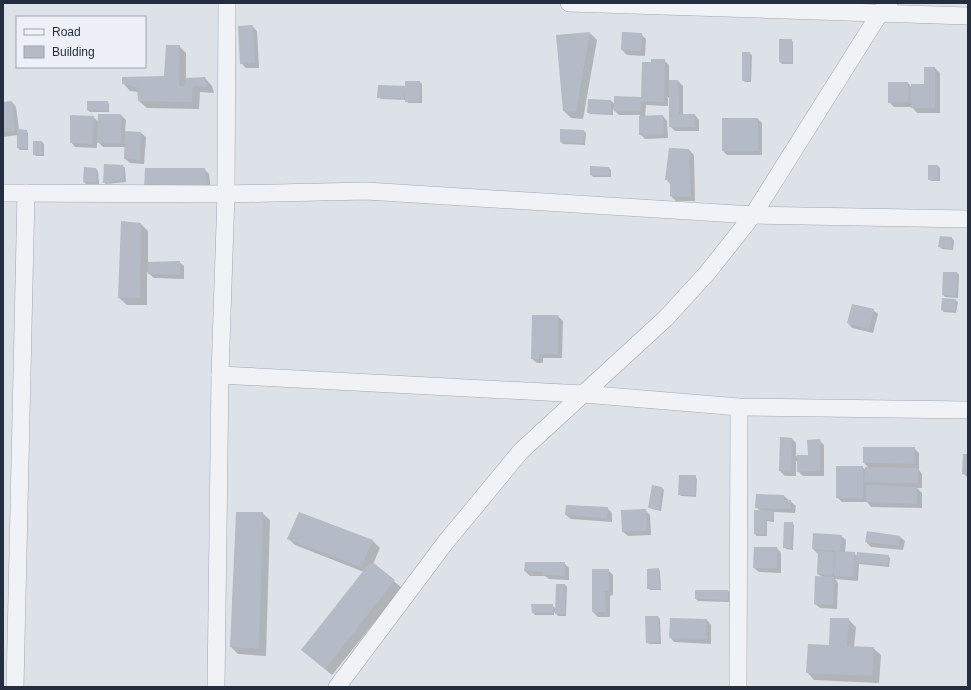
<svg xmlns="http://www.w3.org/2000/svg" width="971" height="690" font-family="Helvetica,sans-serif">
	<rect width="100%" height="100%" fill="#dde1e8"/>
	<!-- shadow -->
	<g fill="#0003">
		<path d="M252,26L257,31L259,68H246L241,63Z"/>
		<path d="M590,33L597,40L583,119L571,118L564,111Z"/>
		<path d="M641,34L646,39L645,56L627,55L622,50Z"/>
		<path d="M791,40L793,42V64H782L780,62Z"/>
		<path d="M179,46L186,53V79L205,78L212,86L214,93L200,92L199,109L147,108L139,101V92L130,91L123,83L165,77Z"/>
		<path d="M749,53L752,55L751,82H745L743,80Z"/>
		<path d="M664,60L669,65V81H678L683,86V115H695L699,120V131H675L670,126V97H668V106L646,105L645,117L663,116L667,121L668,138L645,139L640,134V115H619L613,109V115L590,114L588,112L589,100L611,101L615,104L642,98Z"/>
		<path d="M925,68H935L940,73V113H917L912,107H894L889,102L908,83L912,88L925,85Z"/>
		<path d="M420,82L422,84V103H408L406,100L381,99L378,97Z"/>
		<path d="M12,102L16,107L19,130H26L28,133V150H20L18,148V135L3,137V103Z"/>
		<path d="M107,102L109,104V112H90L88,110Z"/>
		<path d="M121,115L126,120L125,132L141,133L146,137L144,164L130,163L125,159L126,147H103L97,141V148L75,147L71,142L93,117L99,122Z"/>
		<path d="M758,119L762,123V155H727L723,151Z"/>
		<path d="M584,131L586,133L585,145L563,144L561,142Z"/>
		<path d="M42,142L44,144V156H36L34,154Z"/>
		<path d="M689,150L694,155L695,201H676L671,196V185L667,180Z"/>
		<path d="M123,166L125,168L126,182L106,184L104,182Z"/>
		<path d="M938,166L940,168V181H931L929,179Z"/>
		<path d="M609,168L611,170V177H593L591,175Z"/>
		<path d="M96,169L98,171L99,184H86L84,182Z"/>
		<path d="M204,169L209,174L211,191L149,193Z"/>
		<path d="M141,224L148,231V263L179,262L184,266V279L154,278L147,272V305H127L119,298Z"/>
		<path d="M952,238L954,241L953,250L942,249L940,247Z"/>
		<path d="M957,273L959,275L958,298L945,297L943,295Z"/>
		<path d="M955,300L958,302L956,313L944,312L942,310Z"/>
		<path d="M873,310L878,314L873,333L852,328L848,323Z"/>
		<path d="M558,316L563,321L562,358H543V363H537L532,359Z"/>
		<path d="M792,439L796,443V456H809L819,440L824,445V476H803L798,471V461H796V476H785L780,471Z"/>
		<path d="M914,448L919,453V470L922,474V488H917L922,493V508L871,507L867,502H842L837,497L862,467L866,470L869,468L864,463Z"/>
		<path d="M968,455V486V478L963,473Z"/>
		<path d="M695,476L697,479L696,497L681,496L679,494Z"/>
		<path d="M662,488L664,490L661,511L652,509L649,507Z"/>
		<path d="M784,496L796,506L795,513L774,512V522L767,521V536H757L755,534L761,511L756,507Z"/>
		<path d="M607,508L612,513V522L571,519L566,515Z"/>
		<path d="M645,510L650,515L651,535L628,536L623,532Z"/>
		<path d="M262,513L270,520L266,656L238,654L231,647Z"/>
		<path d="M299,513L373,541L380,548L373,564L402,588L332,675L302,650L364,572L295,545L288,538Z"/>
		<path d="M792,523L794,525L793,550L786,549L784,547Z"/>
		<path d="M841,536L846,540L845,553H854L858,557L888,556L890,558L889,567L859,564L858,581L835,579L838,583L837,609L820,608L815,604L822,577L818,574V554L813,549Z"/>
		<path d="M900,537L905,541L903,550L871,547L866,542Z"/>
		<path d="M777,548L781,553V573L759,572L754,568Z"/>
		<path d="M564,563L569,568V580L549,579L545,576H530L525,571Z"/>
		<path d="M658,569L660,571L661,590H650L648,588Z"/>
		<path d="M608,570L613,575V595L610,596V617H598L593,612Z"/>
		<path d="M565,585L567,587L566,616H558L554,612V615H535L533,613L532,605H552L556,609Z"/>
		<path d="M728,591L730,593V602L698,601L696,599Z"/>
		<path d="M658,617L660,619L661,644H649L647,642Z"/>
		<path d="M848,619L856,627L854,647L873,648L881,655L879,683L814,680L807,672L830,646Z"/>
		<path d="M707,620L711,625V644L674,642L670,637Z"/>
	</g>
	<!-- building -->
	<g fill="#b4bac6">
		<path d="M253,25L255,63L240,64L238,26Z"/>
		<path d="M590,32L576,112L563,111L556,35Z"/>
		<path d="M622,32L642,33L641,51L621,50Z"/>
		<rect x="779" y="39" width="13" height="23"/>
		<path d="M166,45H180L179,86H185L186,78L205,77L207,87L193,86L192,102L138,101L137,87L122,84V77L164,76Z"/>
		<rect x="742" y="52" width="8" height="29"/>
		<path d="M651,59H665L664,102L641,101V111H614V96L641,97L642,62H651Z"/>
		<path d="M924,67H935V108H911V84H924Z"/>
		<path d="M669,80H678L679,114H695V127H669Z"/>
		<path d="M405,81H420V101L405,102V91L404,99L377,98L378,85L405,86Z"/>
		<path d="M888,82H908V102L888,103Z"/>
		<path d="M588,99L611,100V113H587Z"/>
		<path d="M12,101L15,131L3,132V102Z"/>
		<path d="M87,101H108L107,111L87,110Z"/>
		<path d="M98,114H121V143H97Z"/>
		<path d="M70,115L94,116L92,144L70,143Z"/>
		<path d="M663,115L664,134L639,135V116Z"/>
		<rect x="722" y="118" width="36" height="33"/>
		<path d="M17,129L27,130V148H17Z"/>
		<path d="M560,129L584,130L583,143L560,142Z"/>
		<path d="M125,131L141,132L140,160L124,159Z"/>
		<path d="M33,141H42V154L33,155Z"/>
		<path d="M669,148L689,149L691,197L670,196V180H665Z"/>
		<path d="M104,164L123,165L124,180L103,183Z"/>
		<path d="M928,165H938L939,179L928,180Z"/>
		<path d="M590,166L609,167V176L590,175Z"/>
		<path d="M84,167L96,168L97,182H83Z"/>
		<path d="M145,168H205L207,187L144,189Z"/>
		<path d="M121,221L141,223L140,298H118Z"/>
		<path d="M940,236L952,237L951,249L938,247Z"/>
		<path d="M180,261V275L148,274V262Z"/>
		<path d="M943,272H957L956,296L942,295Z"/>
		<path d="M942,298L956,299L955,311L941,310Z"/>
		<path d="M852,304L874,309L869,329L847,323Z"/>
		<path d="M532,315H558V354H539V359H531Z"/>
		<path d="M780,437L792,438L791,472L779,471Z"/>
		<path d="M820,439V471L797,472V455H808L807,440Z"/>
		<path d="M863,447H915L914,464L863,463Z"/>
		<path d="M963,454H968V474H962Z"/>
		<rect x="836" y="466" width="27" height="32"/>
		<path d="M865,467L918,468V483L864,482Z"/>
		<path d="M679,475H696L694,495H678Z"/>
		<path d="M652,485L662,487L659,509L648,508Z"/>
		<path d="M866,485L917,487V504L866,502Z"/>
		<path d="M756,494L784,495V500H791V509L755,508Z"/>
		<path d="M566,505L608,507L607,518L565,515Z"/>
		<path d="M646,509L647,531L622,532L621,510Z"/>
		<path d="M754,510L773,511L772,520H766L765,534H754Z"/>
		<path d="M236,512H263L259,649L230,647Z"/>
		<path d="M299,512L373,540L361,567L287,539Z"/>
		<path d="M784,522H793L791,548H783Z"/>
		<path d="M867,531L900,536L899,546L865,542Z"/>
		<path d="M813,533L842,535L840,551L812,549Z"/>
		<path d="M754,547H777V568H753Z"/>
		<path d="M818,551L834,552L833,575L817,574Z"/>
		<path d="M835,551L855,552L853,577L834,576Z"/>
		<path d="M857,552L889,555L887,565L856,562Z"/>
		<path d="M371,561L395,580L325,669L301,650Z"/>
		<path d="M525,562H565V576L543,575V572L524,571Z"/>
		<path d="M659,568V589H647V569Z"/>
		<path d="M592,569H609V591H605L606,612H592Z"/>
		<path d="M815,576L834,577L833,605L814,604Z"/>
		<path d="M556,584H565V614H555Z"/>
		<path d="M695,590H728V600L695,599Z"/>
		<path d="M531,604H553V613H532Z"/>
		<path d="M645,616H658L659,642L646,643Z"/>
		<path d="M670,618L707,619L706,639L669,638Z"/>
		<path d="M830,618H849L847,646L874,647L872,676L806,673L808,644L829,645Z"/>
	</g>
	<g fill="none" stroke-linecap="round" stroke-linejoin="round">
		<defs>
			<g id="street">
				<path d="M569,3L968,16"/>
				<path d="M3,193L226,194L366,191L753,215L968,219"/>
				<path d="M220,375L583,394L739,407L968,410"/>
				<path d="M15,687L26,193"/>
				<path d="M216,687L220,375L226,194L227,3"/>
				<path d="M337,687L445,543L521,451L666,318L708,272L753,215L880,13L889,3"/>
				<path d="M738,687L739,407"/>
			</g>
		</defs>
		<!-- street casing -->
		<use href="#street" stroke="#a2a8b2" stroke-width="18"/>
		<!-- street -->
		<use href="#street" stroke="#f0f2f6" stroke-width="17"/>
	</g>
	<!-- border -->
	<rect width="971" height="690" fill="none" stroke="#252e40" stroke-width="8"/>
	<!-- legend -->
	<rect x="16" y="16" width="130" height="52" fill="#edf0f6" stroke="#9da2ad"/>
	<rect x="24" y="29" width="20" height="6" fill="#f0f2f6" stroke="#9da2ad"/>
	<text x="52" y="36" font-size="12" fill="#252e40">Road</text>
	<rect x="24" y="46" width="20" height="12" fill="#b4bac6" stroke="#9da2ad"/>
	<text x="52" y="56" font-size="12" fill="#252e40">Building</text>
</svg>
